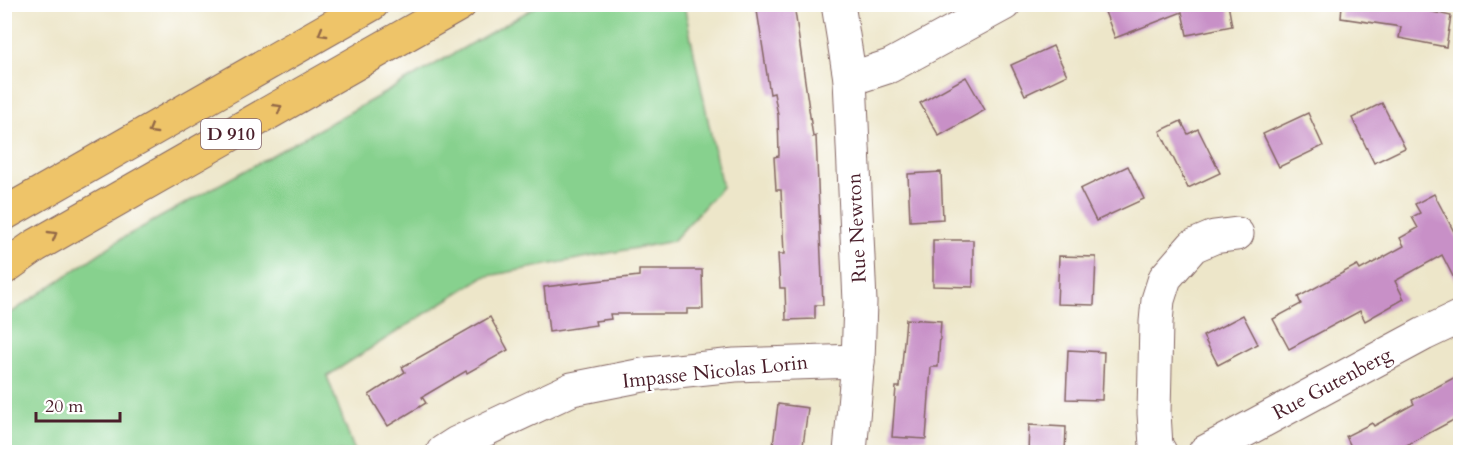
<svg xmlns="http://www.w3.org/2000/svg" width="1465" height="457" font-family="Cardo,serif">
	<rect width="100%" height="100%" fill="#fff"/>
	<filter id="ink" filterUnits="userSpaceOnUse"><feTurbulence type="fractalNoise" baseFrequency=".0167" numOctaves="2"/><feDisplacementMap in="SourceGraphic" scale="12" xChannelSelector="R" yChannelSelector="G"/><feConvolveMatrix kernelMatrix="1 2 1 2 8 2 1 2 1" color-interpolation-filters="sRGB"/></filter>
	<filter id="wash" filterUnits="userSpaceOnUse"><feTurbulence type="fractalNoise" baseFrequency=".008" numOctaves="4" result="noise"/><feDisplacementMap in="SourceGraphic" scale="24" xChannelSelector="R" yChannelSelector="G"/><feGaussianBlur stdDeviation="1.35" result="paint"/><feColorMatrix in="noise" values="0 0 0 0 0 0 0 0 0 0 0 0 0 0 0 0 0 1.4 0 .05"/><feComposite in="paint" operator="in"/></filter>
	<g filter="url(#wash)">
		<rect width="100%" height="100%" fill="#ede6c9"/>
		<!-- green -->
		<path fill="#87d18e" stroke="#68785c" stroke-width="1.5" d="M539,5H684L722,187L673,241L483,277L327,376L355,452H5V317L121,239L388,91Z"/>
		<g id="blocks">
			<!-- building -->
			<g fill="#c890c7">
				<path d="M756,4H794L813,137L816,136L823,305H815V319L786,320L785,288H780L778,254H784L781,190H776L774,157L779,156L778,115L774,93L770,94Z"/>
				<path d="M1102,4H1228L1232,26L1187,35L1182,12L1115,38Z"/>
				<path d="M1342,4H1396L1451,16L1446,47L1399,38L1401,27L1341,18Z"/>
				<path d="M1053,46L1067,75L1025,95L1011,65Z"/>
				<path d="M966,77L985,110L939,136L920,103Z"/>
				<path d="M1382,103L1405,148L1374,163L1352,118Z"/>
				<path d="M1308,113L1323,146L1279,167L1263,134Z"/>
				<path d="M1181,121L1188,134L1198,129L1220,173L1188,188L1160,131Z"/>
				<path d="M1128,166L1144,199L1096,221L1080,189Z"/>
				<path d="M941,172L943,219L910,221L908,174Z"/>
				<path d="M1434,194L1461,245V292L1442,255L1395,281L1404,299L1365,321L1360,311L1289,349L1273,319L1301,304L1298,297L1357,265L1360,270L1404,246L1400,238L1418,228L1412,217L1420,213L1415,204Z"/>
				<path d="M933,240H973V287L933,286Z"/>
				<path d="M1059,256L1096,257L1094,305L1057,304Z"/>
				<path d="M639,270H702L703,309H687V314H610L611,319L595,321L596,325L549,332L544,287L639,276Z"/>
				<path d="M1243,315L1258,344L1218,365L1203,336Z"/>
				<path d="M490,317L508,350L467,373L466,371L422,397L426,403L388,426L369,395L405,372L402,367Z"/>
				<path d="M906,319L941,321L938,367H931L926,439L892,437L896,387H900Z"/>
				<path d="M1068,350L1104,352L1102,400L1066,399Z"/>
				<path d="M1461,374V416L1392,453H1354L1346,436L1372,423L1374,426L1414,404L1412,400Z"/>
				<path d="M778,404L808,408L802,453H772Z"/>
				<path d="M1029,425L1066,427L1065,453H1028Z"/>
			</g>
		</g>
	</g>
	<g filter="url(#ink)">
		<use href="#blocks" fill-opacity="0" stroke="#836562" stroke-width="1.5"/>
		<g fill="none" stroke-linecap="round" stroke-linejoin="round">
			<defs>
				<g id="street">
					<path d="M838,4L850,79L860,302L858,361L850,452"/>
					<path d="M850,79L890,66L1004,4"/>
					<path d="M443,452L457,443L572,389L648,374L735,365L858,361"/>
					<path d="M1160,452L1156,446L1154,413L1156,322L1158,300L1165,278L1193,246L1214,237L1237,234"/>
					<path d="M1205,452L1424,334L1460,317"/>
				</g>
				<g id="primary">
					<path d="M4,214L372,4"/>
					<path d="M4,268L35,246L460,4"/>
				</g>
			</defs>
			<!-- street casing -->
			<use href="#street" stroke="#836562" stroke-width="35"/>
			<!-- primary casing -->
			<use href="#primary" stroke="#836562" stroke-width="35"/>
			<!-- street -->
			<use href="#street" stroke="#fff" stroke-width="33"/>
			<!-- primary -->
			<use href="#primary" stroke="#eec469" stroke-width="33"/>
		</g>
		<!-- one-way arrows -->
		<defs><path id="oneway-chevron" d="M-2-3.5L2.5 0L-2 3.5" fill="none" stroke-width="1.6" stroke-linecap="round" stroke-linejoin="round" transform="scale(1.5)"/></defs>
		<g stroke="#946947">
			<use href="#oneway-chevron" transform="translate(322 33) rotate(150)"/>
			<use href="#oneway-chevron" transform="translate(278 108) rotate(-30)"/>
			<use href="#oneway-chevron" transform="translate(152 130) rotate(150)"/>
			<use href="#oneway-chevron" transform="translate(53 235) rotate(-30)"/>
		</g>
	</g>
	<g text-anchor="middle" stroke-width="4.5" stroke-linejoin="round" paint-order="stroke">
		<!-- shield labels -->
		<rect fill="#fff" stroke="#80626b" stroke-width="1.5" x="201" y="119" width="60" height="30" rx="4.5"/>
		<g font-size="18" font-weight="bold" fill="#4a1f2b">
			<text x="231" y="140">D 910</text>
		</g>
		<!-- street labels -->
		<g font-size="20" fill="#4a1f2b" stroke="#fff">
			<text transform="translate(856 228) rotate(-93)" y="7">Rue Newton</text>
			<text transform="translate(715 371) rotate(-6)" y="7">Impasse Nicolas Lorin</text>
			<text transform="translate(1332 383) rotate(-28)" y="7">Rue Gutenberg</text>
		</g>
	</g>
	<!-- margin -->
	<rect width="1465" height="457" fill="none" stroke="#fff" stroke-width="24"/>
	<!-- scale -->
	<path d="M36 412v9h84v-9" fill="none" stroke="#4a1f2b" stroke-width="3"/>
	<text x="45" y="412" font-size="18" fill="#4a1f2b" stroke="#ffffff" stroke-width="4.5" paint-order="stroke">20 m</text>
</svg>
